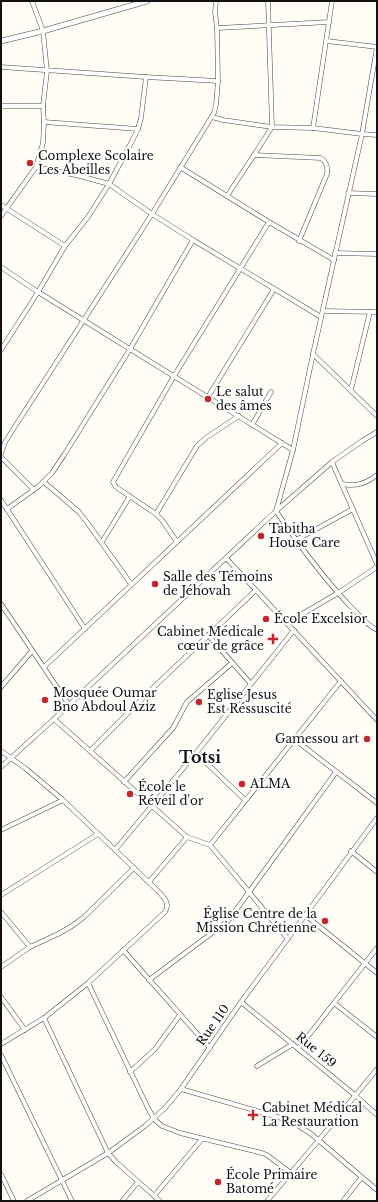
<svg xmlns="http://www.w3.org/2000/svg" width="378" height="1202" font-family="'Libre Baskerville',serif">
	<rect width="100%" height="100%" fill="#fffdf5"/>
	<g fill="none" stroke-linecap="round" stroke-linejoin="round">
		<defs>
			<g id="minor">
				<path d="M217,28L329,22"/>
				<path d="M327,41L377,47"/>
				<path d="M377,47L362,134L313,354L293,450L276,511C299,545 323,578 352,608C360,616 367,625 377,630"/>
				<path d="M1,67L146,77L218,81"/>
				<path d="M1,106H43"/>
				<path d="M212,117L223,120L272,127L313,128L362,134L377,135"/>
				<path d="M44,122L138,129"/>
				<path d="M313,128L332,1"/>
				<path d="M254,155L321,158C327,162 328,167 327,174L299,241"/>
				<path d="M36,167L80,176L109,184L152,214L193,240L321,317"/>
				<path d="M180,167L269,222L334,260"/>
				<path d="M348,193L377,194"/>
				<path d="M227,196L254,155L272,127L268,1"/>
				<path d="M1,205L65,246"/>
				<path d="M1,216L36,167L43,143L44,122L43,106L47,71L43,31L32,1"/>
				<path d="M335,253L377,254"/>
				<path d="M1,267L38,292L293,450"/>
				<path d="M323,311L377,312"/>
				<path d="M1,350L38,292L65,246L88,217L109,184L131,143L138,129L141,118L146,77"/>
				<path d="M313,354L377,416"/>
				<path d="M351,390L370,312"/>
				<path d="M208,397L274,289"/>
				<path d="M252,425L271,392"/>
				<path d="M1,454L5,442L152,214L214,113L216,105L218,81L217,28L215,12L216,1"/>
				<path d="M1,457L34,490"/>
				<path d="M332,462L377,564"/>
				<path d="M44,482L79,512L89,525L131,584"/>
				<path d="M343,484C355,487 367,483 377,475"/>
				<path d="M1,500L85,629"/>
				<path d="M7,509L39,486L52,473L64,455L130,349L193,240"/>
				<path d="M156,514L197,446L207,437L239,416"/>
				<path d="M296,540L353,509"/>
				<path d="M102,542L130,496"/>
				<path d="M177,542L162,520L156,514L116,487L113,482L174,376L269,222"/>
				<path d="M226,558L377,720"/>
				<path d="M1,604L69,705"/>
				<path d="M287,623L338,593L377,567"/>
				<path d="M208,635L251,684"/>
				<path d="M44,667L282,443"/>
				<path d="M1,687L32,651"/>
				<path d="M54,719L187,837L210,845L288,939"/>
				<path d="M294,739L377,803"/>
				<path d="M1,751L25,768L63,800L160,893C165,899 170,904 165,912L88,983L44,1018L1,1044"/>
				<path d="M90,751L156,685L256,590"/>
				<path d="M196,753L245,800"/>
				<path d="M1,767L54,719L276,511L332,462L362,441L377,432"/>
				<path d="M124,782L173,728L187,702L232,663"/>
				<path d="M1,830L63,800"/>
				<path d="M210,845L341,681"/>
				<path d="M115,850L196,753L294,630"/>
				<path d="M351,851L377,872"/>
				<path d="M149,882L187,837"/>
				<path d="M1,895L98,834"/>
				<path d="M1,912L30,947"/>
				<path d="M305,915L377,973"/>
				<path d="M123,950L210,1048"/>
				<path d="M1,967L30,947L58,934L72,926L84,917L134,868"/>
				<path d="M149,980L228,921L336,772"/>
				<path d="M88,983L147,1106L154,1119L162,1126L180,1133L262,1153L267,1155L291,1173"/>
				<path d="M1,997L25,1030"/>
				<path d="M241,1002L356,1096L377,1115"/>
				<path d="M334,1003L377,1037"/>
				<path d="M44,1018L108,1153L116,1162L160,1201"/>
				<path d="M298,1049L377,948"/>
				<path d="M1,1055L72,1201"/>
				<path d="M257,1066L293,1044"/>
				<path d="M130,1072L155,1049L180,1015"/>
				<path d="M181,1089L278,1117L297,1125L310,1133L377,1190"/>
				<path d="M1,1174L14,1201"/>
				<path d="M154,1196L202,1139"/>
				<path d="M27,1201L108,1153L145,1126L165,1108L181,1089L241,1002L377,818"/>
				<path d="M122,1201L138,1182"/>
				<path d="M267,1201L318,1141L377,1069"/>
				<path d="M343,1201L361,1178"/>
			</g>
			<path id="tertiary" d="M1,41L43,31L147,1"/>
		</defs>
		<!-- minor casing -->
		<use href="#minor" stroke="#444" stroke-width="5"/>
		<!-- tertiary casing -->
		<use href="#tertiary" stroke="#444" stroke-width="6"/>
		<!-- minor -->
		<use href="#minor" stroke="#fff" stroke-width="4"/>
		<!-- tertiary -->
		<use href="#tertiary" stroke="#fff" stroke-width="5"/>
	</g>
	<!-- markers -->
	<g fill="#c4262e" stroke="#fff" stroke-width="1.5">
		<circle cx="30" cy="163" r="4"/>
		<circle cx="208" cy="399" r="4"/>
		<circle cx="261" cy="536" r="4"/>
		<circle cx="155" cy="584" r="4"/>
		<circle cx="266" cy="619" r="4"/>
		<path d="M271 633h4v4h4v4h-4v4h-4v-4h-4v-4h4z"/>
		<circle cx="45" cy="700" r="4"/>
		<circle cx="199" cy="702" r="4"/>
		<circle cx="367" cy="739" r="4"/>
		<circle cx="242" cy="784" r="4"/>
		<circle cx="130" cy="794" r="4"/>
		<circle cx="325" cy="921" r="4"/>
		<path d="M251 1109h4v4h4v4h-4v4h-4v-4h-4v-4h4z"/>
		<circle cx="218" cy="1182" r="4"/>
	</g>
	<g text-anchor="middle" stroke-width="4" stroke-linejoin="round" paint-order="stroke">
		<!-- poi labels -->
		<g font-size="12" fill="#111" stroke="#fff" text-anchor="start">
			<text x="38" y="160">Complexe Scolaire<tspan x="38" dy="14">Les Abeilles</tspan></text>
			<text x="216" y="396">Le salut<tspan x="216" dy="14">des âmes</tspan></text>
			<text x="269" y="533">Tabitha<tspan x="269" dy="14">House Care</tspan></text>
			<text x="163" y="581">Salle des Témoins<tspan x="163" dy="14">de Jéhovah</tspan></text>
			<text x="274" y="623">École Excelsior</text>
			<text x="264" y="636" text-anchor="end">Cabinet Médicale<tspan x="264" dy="14">cœur de grâce</tspan></text>
			<text x="53" y="697">Mosquée Oumar<tspan x="53" dy="14">Bno Abdoul Aziz</tspan></text>
			<text x="207" y="699">Eglise Jesus<tspan x="207" dy="14">Est Réssuscité</tspan></text>
			<text x="359" y="743" text-anchor="end">Gamessou art</text>
			<text x="250" y="788">ALMA</text>
			<text x="138" y="791">École le<tspan x="138" dy="14">Réveil d'or</tspan></text>
			<text x="317" y="918" text-anchor="end">Église Centre de la<tspan x="317" dy="14">Mission Chrétienne</tspan></text>
			<text x="262" y="1112">Cabinet Médical<tspan x="262" dy="14">La Restauration</tspan></text>
			<text x="226" y="1179">École Primaire<tspan x="226" dy="14">Batomé</tspan></text>
		</g>
		<!-- street labels -->
		<g font-size="12" fill="#111" stroke="#fff">
			<text transform="translate(213 1025) rotate(-55)" y="4">Rue 110</text>
			<text transform="translate(316 1050) rotate(39)" y="4">Rue 159</text>
		</g>
		<!-- district labels -->
		<g font-size="16" font-weight="bold" fill="#111" stroke="#fff">
			<text x="200" y="763">Totsi</text>
		</g>
	</g>
	<!-- border -->
	<rect width="378" height="1202" fill="none" stroke="#111111" stroke-width="4"/>
</svg>
